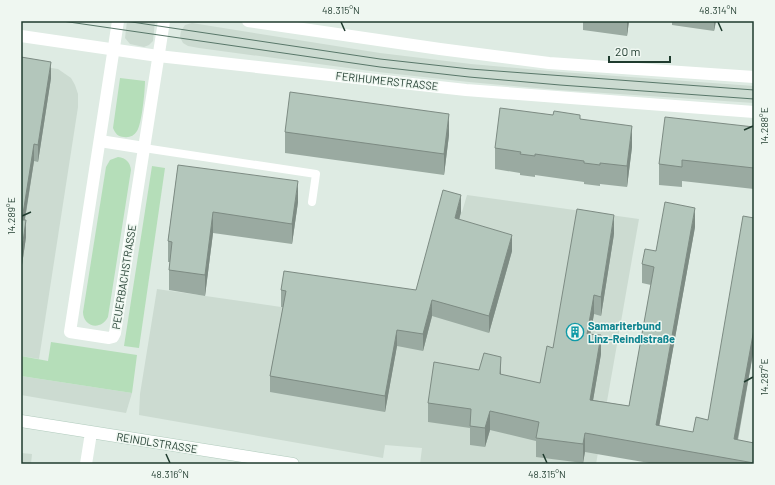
<svg xmlns="http://www.w3.org/2000/svg" width="775" height="485" font-family="Barlow,sans-serif">
	<rect width="100%" height="100%" fill="#deebe3"/>
	<!-- built -->
	<g fill="#ccdbd1">
		<path d="M127,21H155L153,41L149,45L144,47L130,44L125,38Z"/>
		<path d="M192,23L380,53L471,64L561,72L754,86V103L559,90L469,82L378,72L199,48L188,46L183,43L180,37L181,31L185,25Z"/>
		<path d="M21,63L58,69L71,78L75,85L78,94V107L39,359L21,356Z"/>
		<path d="M467,195L639,219L596,464H420L422,448L385,445L383,458L139,415L140,394L157,289L281,307L416,305L444,207L462,212Z"/>
		<path d="M21,376L132,393L126,413L21,395Z"/>
		<path d="M21,453L32,454L31,464H21Z"/>
	</g>
	<!-- green -->
	<g fill="#b5deb9">
		<path d="M120,78L145,81C145,90 142,124 137,131C134,136 129,138 124,137C118,137 115,133 113,128Z"/>
		<path d="M118,157C126,158 130,162 131,170L108,317C101,331 83,327 83,312L106,167L110,160Z"/>
		<path d="M152,166L165,168L139,348L124,346Z"/>
		<path d="M51,342L137,355L132,393L21,376V356L48,361Z"/>
	</g>
	<g fill="none" stroke-linecap="round" stroke-linejoin="round">
		<defs>
			<path id="secondary" d="M21,421L293,464"/>
		</defs>
		<!-- secondary casing -->
		<use href="#secondary" stroke="#b1cbbd" stroke-width="13"/>
		<!-- lane -->
		<path stroke="#fff" stroke-width="8" d="M144,148L316,174L312,202"/>
		<!-- street -->
		<g stroke="#fff" stroke-width="12">
			<path d="M118,21L70,332L109,338L113,337L115,333L164,21"/>
			<path d="M248,21L440,49L549,63L754,77"/>
			<path d="M21,36L158,56L466,90L754,112"/>
			<path d="M100,141L144,148"/>
			<path d="M86,464L91,433"/>
		</g>
		<!-- secondary -->
		<use href="#secondary" stroke="#fff" stroke-width="12"/>
		<!-- tram -->
		<g stroke="#587769" stroke-width="1">
			<path d="M62,21L380,67L469,77L560,85L754,99"/>
			<path d="M125,21L380,59L470,69L754,90"/>
		</g>
	</g>
	<!-- wall -->
	<g fill="#9aaaa1">
		<path d="M583,21H629L627,36L583,30Z"/>
		<path d="M672,21H716L714,31L672,25Z"/>
		<path d="M21,57L51,78L38,162L34,161L25,220L26,237L21,272Z"/>
		<path d="M580,119L632,147L627,187L600,184V186L584,184V182L535,175V177L520,175V173L495,169V148Z"/>
		<path d="M754,127V189L682,181V187L659,185V164Z"/>
		<path d="M285,132L449,135L444,175L285,153Z"/>
		<path d="M178,165L298,202L292,244L213,233L205,296L169,290V270L170,262H168V241Z"/>
		<path d="M461,212L459,220L512,251L489,333L432,316L423,351L397,346L385,412L270,392V376L283,307H281V290H416Z"/>
		<path d="M754,218V348L738,440L754,443V464H655L585,452L583,463L536,457V441L490,430L485,447L470,445V428L428,422V403L479,370L540,383L553,348L614,234L601,316L594,314L590,334L601,354L593,400L629,406L651,285L642,283V264L656,251L695,227L659,426L693,432L708,420Z"/>
	</g>
	<!-- shaded-wall -->
	<g fill="#7d8b83">
		<path d="M627,21H629L627,36Z"/>
		<path d="M714,21H716L714,31Z"/>
		<path d="M51,62V78L38,162V145Z"/>
		<path d="M449,114V135L444,175V154Z"/>
		<path d="M632,126V147L627,187V166Z"/>
		<path d="M34,144V161L22,236V220Z"/>
		<path d="M298,181V202L292,244V224Z"/>
		<path d="M461,195V212L455,235V218Z"/>
		<path d="M695,208V227L656,444V425Z"/>
		<path d="M213,212V233L205,296V275Z"/>
		<path d="M614,215V234L601,316V297Z"/>
		<path d="M26,220V237L21,272V256Z"/>
		<path d="M512,235V251L489,333V316Z"/>
		<path d="M594,295V314L587,353V334Z"/>
		<path d="M432,300V316L423,351V334Z"/>
		<path d="M754,329V348L734,458V439Z"/>
		<path d="M397,330V346L385,412V396Z"/>
		<path d="M601,335V354L590,418V400Z"/>
		<path d="M501,357V376L500,374Z"/>
		<path d="M490,411V430L485,447V428Z"/>
		<path d="M585,433V452L583,463V444Z"/>
	</g>
	<!-- building -->
	<g fill="#b3c6bb" stroke="#7d8b83">
		<path d="M21,57L51,62L38,145L34,144L22,220H26L21,256Z"/>
		<path d="M290,92L449,114L444,154L285,132Z"/>
		<path d="M500,108L553,115L554,111L580,115V119L632,126L627,166L600,163V165L584,163V161L535,154V156L520,154L521,152L495,148Z"/>
		<path d="M665,117L754,127V168L682,160V167L659,164Z"/>
		<path d="M178,165L298,181L292,224L213,212L205,275L169,270L172,242L168,241Z"/>
		<path d="M443,190L461,195L455,218L512,235L489,316L432,300L423,334L397,330L385,396L270,376L286,291L281,290L284,271L416,290Z"/>
		<path d="M665,202L695,208L656,425L693,432L696,417L708,420L743,216L754,218V329L734,439L754,443V463L585,433L583,444L536,438L539,422L490,411L485,428L470,426L471,409L428,403L434,362L479,370L484,353L501,357L500,374L540,383L547,346L553,348L577,209L614,215L601,297L594,295L587,334L601,335L590,400L629,406L654,267L642,264L645,249L656,251Z"/>
	</g>
	<!-- ticks -->
	<path fill="none" stroke="#1f3b2e" stroke-width="1.5" d="M341,22L345,31M718,22L722,31M744,130L753,126M22,216L31,212M744,382L753,377M166,454L170,463M543,454L547,463"/>
	<!-- icons -->
	<defs>
		<symbol id="building-ring" viewBox="-11 -11 22 22"><circle r="9.5" fill="#eff7f1" stroke="#0f9aa8" stroke-width="1.5"/><path d="M-4-6H4V6H1V3H-1V6H-4ZM-2.5-4.3h1.7v1.8h-1.7ZM.8-4.3h1.7v1.8H.8ZM-2.5-1h1.7V.8h-1.7ZM.8-1h1.7V.8H.8Z" fill="#0f9aa8"/></symbol>
	</defs>
	<g fill-rule="evenodd">
		<use href="#building-ring" x="565" y="322" width="20" height="20"/>
	</g>
	<g text-anchor="middle" stroke-width="3" stroke-linejoin="round" paint-order="stroke">
		<!-- street labels -->
		<g font-size="11" fill="#1f3b2e" stroke="#eff7f1">
			<text transform="translate(387 81) rotate(6)" y="4">FERIHUMERSTRASSE</text>
			<text transform="translate(124 277) rotate(-81)" y="4">PEUERBACHSTRASSE</text>
			<text transform="translate(157 443) rotate(9)" y="4">REINDLSTRASSE</text>
		</g>
		<!-- culture labels -->
		<g font-size="11" font-weight="bold" fill="#0d838f" stroke="#eff7f1" text-anchor="start">
			<text x="588" y="330">Samariterbund<tspan x="588" dy="13">Linz-Reindlstraße</tspan></text>
		</g>
	</g>
	<!-- border -->
	<rect width="775" height="485" fill="none" stroke="#eff7f1" stroke-width="44"/>
	<!-- scale -->
	<path d="M609 56v6h61v-6" fill="none" stroke="#1f3b2e" stroke-width="2"/>
	<text x="615" y="56" font-size="12" fill="#1f3b2e" stroke="#eff7f1" stroke-width="3" paint-order="stroke">20 m</text>
	<rect x="22" y="22" width="731" height="441" fill="none" stroke="#1f3b2e" stroke-width="1.5"/>
	<g font-size="10" text-anchor="middle" fill="#1f3b2e">
		<text x="341" y="14">48.315°N</text>
		<text x="718" y="14">48.314°N</text>
		<text transform="translate(764 126) rotate(-90)" y="4">14.288°E</text>
		<text transform="translate(11 216) rotate(-90)" y="4">14.289°E</text>
		<text transform="translate(764 377) rotate(-90)" y="4">14.287°E</text>
		<text x="170" y="478">48.316°N</text>
		<text x="547" y="478">48.315°N</text>
	</g>
</svg>
